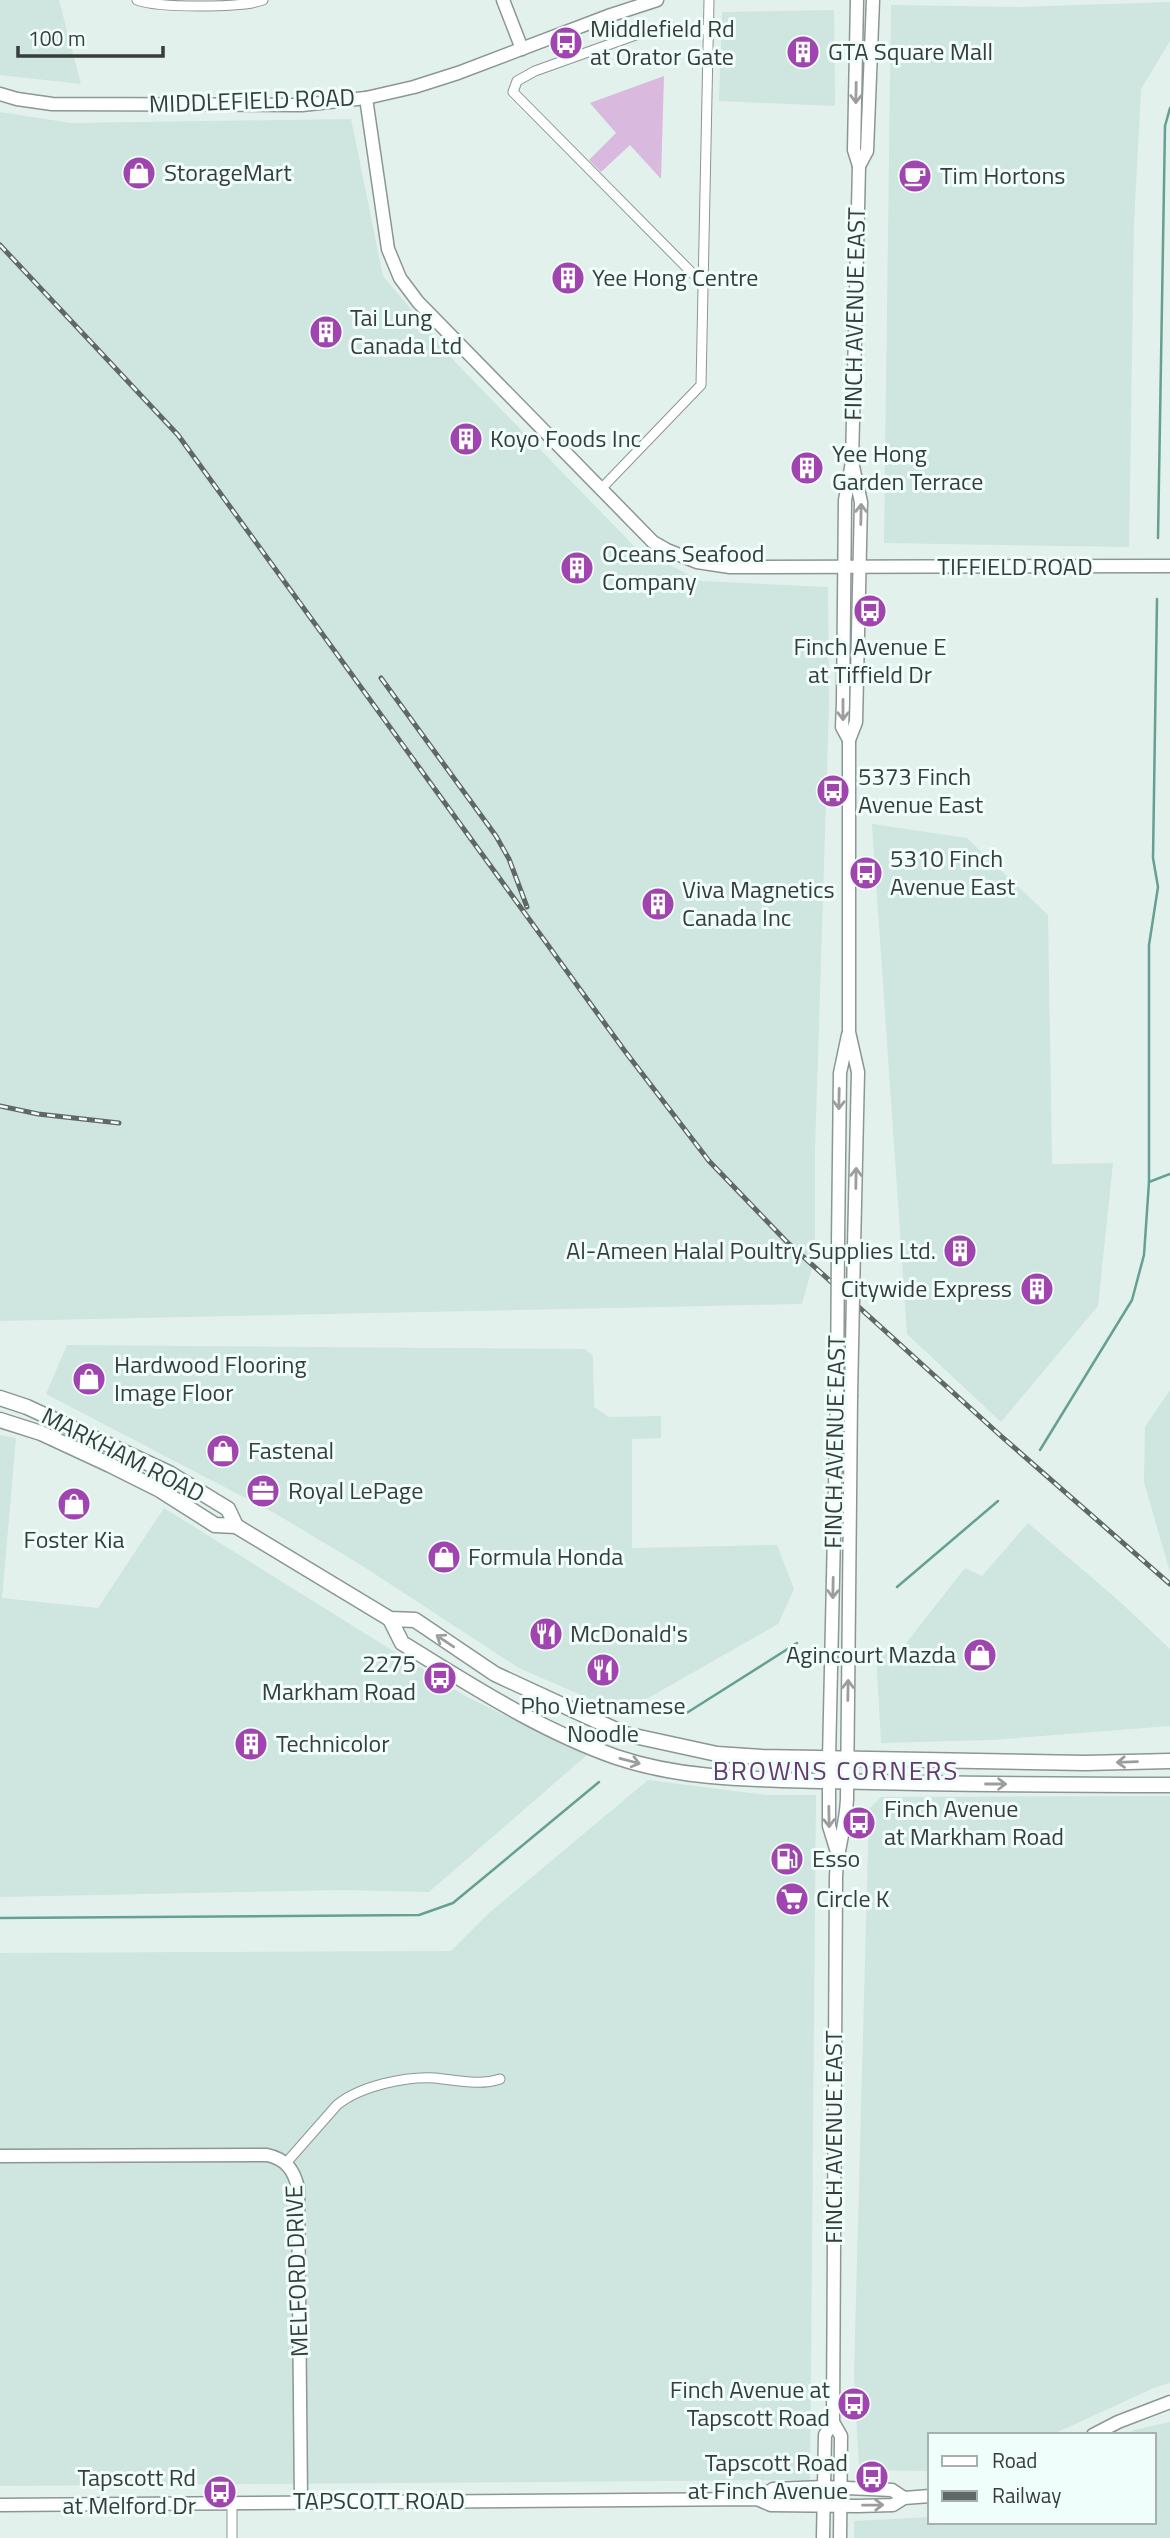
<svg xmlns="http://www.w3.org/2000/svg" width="1170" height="2538" font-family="'Titillium Web',sans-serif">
	<rect width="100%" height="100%" fill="#e3f1ed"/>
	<!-- built -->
	<g fill="#cfe5df">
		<path d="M0,0H59L81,84L0,75Z"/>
		<path d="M1170,2V41L1141,89L1134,223L1129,547L884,543L891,5L1018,7Z"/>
		<path d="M834,10L835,106L719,101L722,12Z"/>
		<path d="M0,112L71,123L351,119L383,276L456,363L635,547L701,581L828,587L829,705L815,1150V1257L802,1304L0,1321Z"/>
		<path d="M872,824L967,838L1048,915L1052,1164L1113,1163L1098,1306L1001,1422L907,1334Z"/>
		<path d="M67,1345L585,1349L593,1356L594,1407L609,1417L661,1416V1438L632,1439V1548L777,1545L794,1589L778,1624L636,1705L615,1710L519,1668L361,1565L276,1514L46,1394Z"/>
		<path d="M1170,1390V1572L1144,1482L1145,1427Z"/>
		<path d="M0,1435L16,1438L2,1598L98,1608L164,1508L467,1697L587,1755L429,1892L344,1890L0,1897Z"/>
		<path d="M1028,1523L1118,1600L1170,1649V1726L992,1740L881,1743L876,1653L900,1651L965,1568L982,1576Z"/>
		<path d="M648,1780L766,1795H816L810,2480L0,2486V1953L451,1951L489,1913Z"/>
		<path d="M1170,1796V2383L1156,2387L1051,2435H930V2471L859,2470L854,2374L869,1809L881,1797Z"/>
		<path d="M1170,2422V2538H854V2521L930,2517V2522H1154V2435H1126L1134,2430Z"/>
	</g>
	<!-- green -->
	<path fill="#dab9df" d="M664,76L661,179L630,145L601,172L589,160L616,133L590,103Z"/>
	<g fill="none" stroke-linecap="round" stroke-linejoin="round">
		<!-- stream -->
		<g stroke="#66a093" stroke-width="2.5">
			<path d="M1158,538L1165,126L1170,108"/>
			<path d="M1149,1182L1170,1174"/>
			<path d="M1040,1450L1132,1300L1144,1255L1149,1182V945L1158,887L1153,858L1157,599"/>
			<path d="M897,1587L998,1501"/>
			<path d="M685,1714L797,1643"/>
			<path d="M0,1918L419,1915L453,1903L599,1782"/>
		</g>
		<defs>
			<g id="street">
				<path d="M137,0C157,8 243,8 263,0"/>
				<path d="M703,284L513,92L517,81L535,71L644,32L669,28L710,30"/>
				<path d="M600,490L701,385L709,0"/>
				<path d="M286,2163L337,2105C360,2086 406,2076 435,2078C456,2080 480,2086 500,2079"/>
				<path d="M232,2538V2503"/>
			</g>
			<g id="secondary">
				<path d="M503,0L522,49"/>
				<path d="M0,94L17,99L52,104L302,105L366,98L414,87L458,73L608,16L657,0"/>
				<path d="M366,98L388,249L400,278L418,302L653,542L667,550L697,562L730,567L1170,566"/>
				<path d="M859,166L867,151L873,0"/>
				<path d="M852,462L861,502L856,722L849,740V1032L858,1072L854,1247"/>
				<path d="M849,740L842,727L843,703L845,500L852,462L859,166L854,150L857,0"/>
				<path d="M838,1244L840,1073L848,1035"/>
				<path d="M837,1852L829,1826V1759L837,1398"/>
				<path d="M0,2156L267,2155C286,2159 294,2170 298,2188L301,2502"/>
				<path d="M1093,2435L1118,2422L1170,2402"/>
				<path d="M757,2499L773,2489L824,2487L892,2490L904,2498"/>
				<path d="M0,2505L757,2499L771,2505L857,2506L893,2505L904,2498L930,2496"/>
				<path d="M823,2538L825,2435L833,2422"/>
				<path d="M840,2538L841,2436L833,2422L836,1876C837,1850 846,1826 847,1799L851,1397"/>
			</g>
			<g id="primary">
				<path d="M0,1398L27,1407L169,1473L228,1509L236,1526"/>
				<path d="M0,1420L41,1433L110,1465L160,1490L215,1525L236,1526L390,1619L415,1620L495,1674L625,1734L717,1754L762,1757L1085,1763L1170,1761"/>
				<path d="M390,1619L402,1643C471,1685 539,1730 616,1757C684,1780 755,1779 826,1781C941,1784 1055,1785 1170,1785"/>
			</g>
		</defs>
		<!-- street casing -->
		<use href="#street" stroke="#8b9794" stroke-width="11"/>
		<!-- secondary casing -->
		<use href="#secondary" stroke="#8b9794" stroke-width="15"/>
		<!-- primary casing -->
		<use href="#primary" stroke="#8b9794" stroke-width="17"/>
		<!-- street -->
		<use href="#street" stroke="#fff" stroke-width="9"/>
		<!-- secondary -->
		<use href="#secondary" stroke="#fff" stroke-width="12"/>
		<!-- primary -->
		<use href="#primary" stroke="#fff" stroke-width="14"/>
		<defs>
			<g id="rail">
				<path d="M0,245L178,435L624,1050L709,1161L786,1241L1001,1436L1170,1584"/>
				<path d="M381,678L496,836L509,859L527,907"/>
				<path d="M0,1106L38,1114L119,1123"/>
			</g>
		</defs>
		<!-- rail casing -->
		<use href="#rail" stroke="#606865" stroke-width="5"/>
		<!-- rail -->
		<use href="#rail" stroke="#f0fefb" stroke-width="2.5" stroke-dasharray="8" stroke-linecap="butt"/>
		<defs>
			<g id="secondary-bridge">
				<path d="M851,1397L854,1247"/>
				<path d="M837,1398L838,1244"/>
			</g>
		</defs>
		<!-- secondary-bridge casing -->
		<use href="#secondary-bridge" stroke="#8b9794" stroke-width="15" stroke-linecap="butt"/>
		<!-- secondary-bridge -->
		<use href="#secondary-bridge" stroke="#fff" stroke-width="12"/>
	</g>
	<!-- one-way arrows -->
	<defs><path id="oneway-shaft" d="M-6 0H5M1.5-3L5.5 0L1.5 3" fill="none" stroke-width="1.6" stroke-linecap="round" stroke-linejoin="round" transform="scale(1.75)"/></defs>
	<g stroke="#9b9e9d">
		<use href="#oneway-shaft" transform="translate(856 93) rotate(91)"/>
		<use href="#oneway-shaft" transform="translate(861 514) rotate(-89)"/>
		<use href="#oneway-shaft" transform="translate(843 710) rotate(90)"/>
		<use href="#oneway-shaft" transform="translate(839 1099) rotate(91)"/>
		<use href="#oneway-shaft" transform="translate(856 1178) rotate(-89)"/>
		<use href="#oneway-shaft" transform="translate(833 1588) rotate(91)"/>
		<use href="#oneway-shaft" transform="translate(445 1641) rotate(-146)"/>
		<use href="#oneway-shaft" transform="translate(848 1690) rotate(-89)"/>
		<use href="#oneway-shaft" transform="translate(630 1761) rotate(15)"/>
		<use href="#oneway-shaft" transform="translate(1127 1762) rotate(178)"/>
		<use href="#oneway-shaft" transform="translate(996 1784)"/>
		<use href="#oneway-shaft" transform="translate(829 1817) rotate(89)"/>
		<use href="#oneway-shaft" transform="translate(873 2505) rotate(-1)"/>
	</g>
	<!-- icons -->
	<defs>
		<symbol id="bus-disc" viewBox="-11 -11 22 22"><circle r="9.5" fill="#a045af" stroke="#f0fefb"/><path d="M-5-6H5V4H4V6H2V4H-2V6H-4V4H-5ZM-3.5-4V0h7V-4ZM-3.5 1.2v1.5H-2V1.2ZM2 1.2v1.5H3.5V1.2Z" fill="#fff"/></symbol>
		<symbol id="building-disc" viewBox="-11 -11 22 22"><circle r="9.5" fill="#a045af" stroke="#f0fefb"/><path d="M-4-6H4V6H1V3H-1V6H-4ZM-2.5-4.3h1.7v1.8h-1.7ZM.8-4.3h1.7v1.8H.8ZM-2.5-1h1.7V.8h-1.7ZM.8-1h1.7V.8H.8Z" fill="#fff"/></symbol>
		<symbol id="shop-disc" viewBox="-11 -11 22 22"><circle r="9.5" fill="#a045af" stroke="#f0fefb"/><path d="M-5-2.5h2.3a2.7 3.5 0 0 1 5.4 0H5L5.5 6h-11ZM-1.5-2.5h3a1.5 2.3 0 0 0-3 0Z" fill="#fff"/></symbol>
		<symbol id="cafe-disc" viewBox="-11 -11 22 22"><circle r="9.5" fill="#a045af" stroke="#f0fefb"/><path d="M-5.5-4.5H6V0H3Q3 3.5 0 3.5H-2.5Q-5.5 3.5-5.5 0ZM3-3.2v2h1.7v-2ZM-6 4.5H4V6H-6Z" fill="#fff"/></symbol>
		<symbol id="office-disc" viewBox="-11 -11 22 22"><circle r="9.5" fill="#a045af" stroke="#f0fefb"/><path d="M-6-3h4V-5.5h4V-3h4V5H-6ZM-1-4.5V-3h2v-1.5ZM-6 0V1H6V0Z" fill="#fff"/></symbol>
		<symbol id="restaurant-disc" viewBox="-11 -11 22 22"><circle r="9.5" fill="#a045af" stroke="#f0fefb"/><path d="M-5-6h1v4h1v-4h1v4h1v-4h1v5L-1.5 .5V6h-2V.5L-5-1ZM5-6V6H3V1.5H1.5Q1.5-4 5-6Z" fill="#fff"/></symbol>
		<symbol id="fuel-disc" viewBox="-11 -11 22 22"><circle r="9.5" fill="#a045af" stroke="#f0fefb"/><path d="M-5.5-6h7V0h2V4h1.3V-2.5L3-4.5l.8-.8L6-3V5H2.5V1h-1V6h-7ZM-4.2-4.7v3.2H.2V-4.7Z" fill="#fff"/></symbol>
		<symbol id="supermarket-disc" viewBox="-11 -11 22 22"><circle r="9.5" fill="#a045af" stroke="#f0fefb"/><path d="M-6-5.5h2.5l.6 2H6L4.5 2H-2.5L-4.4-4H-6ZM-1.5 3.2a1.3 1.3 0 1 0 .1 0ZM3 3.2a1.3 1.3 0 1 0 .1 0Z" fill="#fff"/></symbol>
	</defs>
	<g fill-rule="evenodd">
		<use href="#bus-disc" x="547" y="24" width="38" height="38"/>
		<use href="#building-disc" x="784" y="33" width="38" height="38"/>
		<use href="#shop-disc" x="120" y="154" width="38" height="38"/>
		<use href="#cafe-disc" x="896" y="157" width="38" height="38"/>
		<use href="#building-disc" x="549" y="259" width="38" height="38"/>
		<use href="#building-disc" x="307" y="313" width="38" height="38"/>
		<use href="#building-disc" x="447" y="420" width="38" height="38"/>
		<use href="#building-disc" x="788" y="449" width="38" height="38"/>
		<use href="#building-disc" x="558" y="549" width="38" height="38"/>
		<use href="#bus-disc" x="851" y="592" width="38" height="38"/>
		<use href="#bus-disc" x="814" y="772" width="38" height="38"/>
		<use href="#bus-disc" x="847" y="854" width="38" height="38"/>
		<use href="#building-disc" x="639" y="885" width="38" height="38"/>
		<use href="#building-disc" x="941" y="1232" width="38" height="38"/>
		<use href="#building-disc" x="1018" y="1270" width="38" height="38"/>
		<use href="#shop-disc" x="70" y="1360" width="38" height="38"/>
		<use href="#shop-disc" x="204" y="1432" width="38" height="38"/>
		<use href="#office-disc" x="244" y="1472" width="38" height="38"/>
		<use href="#shop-disc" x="55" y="1485" width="38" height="38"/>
		<use href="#shop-disc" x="425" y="1538" width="38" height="38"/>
		<use href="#restaurant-disc" x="527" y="1615" width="38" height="38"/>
		<use href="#shop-disc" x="961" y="1636" width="38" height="38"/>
		<use href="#restaurant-disc" x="584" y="1651" width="38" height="38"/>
		<use href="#bus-disc" x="421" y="1659" width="38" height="38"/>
		<use href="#building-disc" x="232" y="1725" width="38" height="38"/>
		<use href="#bus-disc" x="840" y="1804" width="38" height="38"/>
		<use href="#fuel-disc" x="768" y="1840" width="38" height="38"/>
		<use href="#supermarket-disc" x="773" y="1880" width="38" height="38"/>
		<use href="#bus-disc" x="835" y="2385" width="38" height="38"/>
		<use href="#bus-disc" x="853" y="2458" width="38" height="38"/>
		<use href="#bus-disc" x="201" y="2473" width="38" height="38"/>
	</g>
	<g text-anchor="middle" stroke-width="6" stroke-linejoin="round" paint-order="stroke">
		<!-- poi labels -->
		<g font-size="24" fill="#373d3b" stroke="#f0fefb" text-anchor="start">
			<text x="590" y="37">Middlefield Rd<tspan x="590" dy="28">at Orator Gate</tspan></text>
			<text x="828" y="60">GTA Square Mall</text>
			<text x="164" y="181">StorageMart</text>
			<text x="940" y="184">Tim Hortons</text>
			<text x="592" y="286">Yee Hong Centre</text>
			<text x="350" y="326">Tai Lung<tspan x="350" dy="28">Canada Ltd</tspan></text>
			<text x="490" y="447">Koyo Foods Inc</text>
			<text x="832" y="462">Yee Hong<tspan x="832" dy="28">Garden Terrace</tspan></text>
			<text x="602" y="562">Oceans Seafood<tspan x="602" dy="28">Company</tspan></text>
			<text x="870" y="655" text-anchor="middle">Finch Avenue E<tspan x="870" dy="28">at Tiffield Dr</tspan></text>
			<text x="858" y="785">5373 Finch<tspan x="858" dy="28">Avenue East</tspan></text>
			<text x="890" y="867">5310 Finch<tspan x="890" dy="28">Avenue East</tspan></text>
			<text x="682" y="898">Viva Magnetics<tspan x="682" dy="28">Canada Inc</tspan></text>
			<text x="936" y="1259" text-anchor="end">Al-Ameen Halal Poultry Supplies Ltd.</text>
			<text x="1012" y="1297" text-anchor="end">Citywide Express</text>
			<text x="114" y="1373">Hardwood Flooring<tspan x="114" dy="28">Image Floor</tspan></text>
			<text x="248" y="1459">Fastenal</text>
			<text x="288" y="1499">Royal LePage</text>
			<text x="74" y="1548" text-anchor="middle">Foster Kia</text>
			<text x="468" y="1565">Formula Honda</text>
			<text x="570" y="1642">McDonald's</text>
			<text x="956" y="1663" text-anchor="end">Agincourt Mazda</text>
			<text x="416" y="1672" text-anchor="end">2275<tspan x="416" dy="28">Markham Road</tspan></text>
			<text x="603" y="1714" text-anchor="middle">Pho Vietnamese<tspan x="603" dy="28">Noodle</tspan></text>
			<text x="276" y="1752">Technicolor</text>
			<text x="884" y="1817">Finch Avenue<tspan x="884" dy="28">at Markham Road</tspan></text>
			<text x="812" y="1867">Esso</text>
			<text x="816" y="1907">Circle K</text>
			<text x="830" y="2398" text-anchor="end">Finch Avenue at<tspan x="830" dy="28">Tapscott Road</tspan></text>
			<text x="848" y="2471" text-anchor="end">Tapscott Road<tspan x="848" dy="28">at Finch Avenue</tspan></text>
			<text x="196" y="2486" text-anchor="end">Tapscott Rd<tspan x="196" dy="28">at Melford Dr</tspan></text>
		</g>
		<!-- street labels -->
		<g font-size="24" fill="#373d3b" stroke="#f0fefb">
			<text transform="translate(252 101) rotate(-2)" y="8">MIDDLEFIELD ROAD</text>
			<text transform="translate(855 314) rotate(-89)" y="8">FINCH AVENUE EAST</text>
			<text x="1015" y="575">TIFFIELD ROAD</text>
			<text transform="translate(835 1442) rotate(-89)" y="8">FINCH AVENUE EAST</text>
			<text transform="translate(123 1455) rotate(27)" y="8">MARKHAM ROAD</text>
			<text transform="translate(834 2137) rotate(-90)" y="8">FINCH AVENUE EAST</text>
			<text transform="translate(297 2271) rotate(-92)" y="8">MELFORD DRIVE</text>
			<text x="379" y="2509">TAPSCOTT ROAD</text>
		</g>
		<!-- neighbourhood labels -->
		<g font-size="26" letter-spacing="2" fill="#673a6f" stroke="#f0fefb">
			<text x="836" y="1780">BROWNS CORNERS</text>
		</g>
	</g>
	<!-- legend -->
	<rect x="928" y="2433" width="228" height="91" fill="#f0fefb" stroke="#a6b1ae" stroke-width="2"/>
	<rect x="942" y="2456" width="35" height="10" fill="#ffffff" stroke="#a6b1ae" stroke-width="2"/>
	<text x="992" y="2468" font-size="21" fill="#373d3b">Road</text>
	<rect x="942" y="2491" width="35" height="10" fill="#606865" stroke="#a6b1ae" stroke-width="2"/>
	<text x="992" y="2503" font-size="21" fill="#373d3b">Railway</text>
	<!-- scale -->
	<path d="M18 46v10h145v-10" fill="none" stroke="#373d3b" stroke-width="3.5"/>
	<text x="28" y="46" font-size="21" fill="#373d3b" stroke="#f0fefb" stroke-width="5" paint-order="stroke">100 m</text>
</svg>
